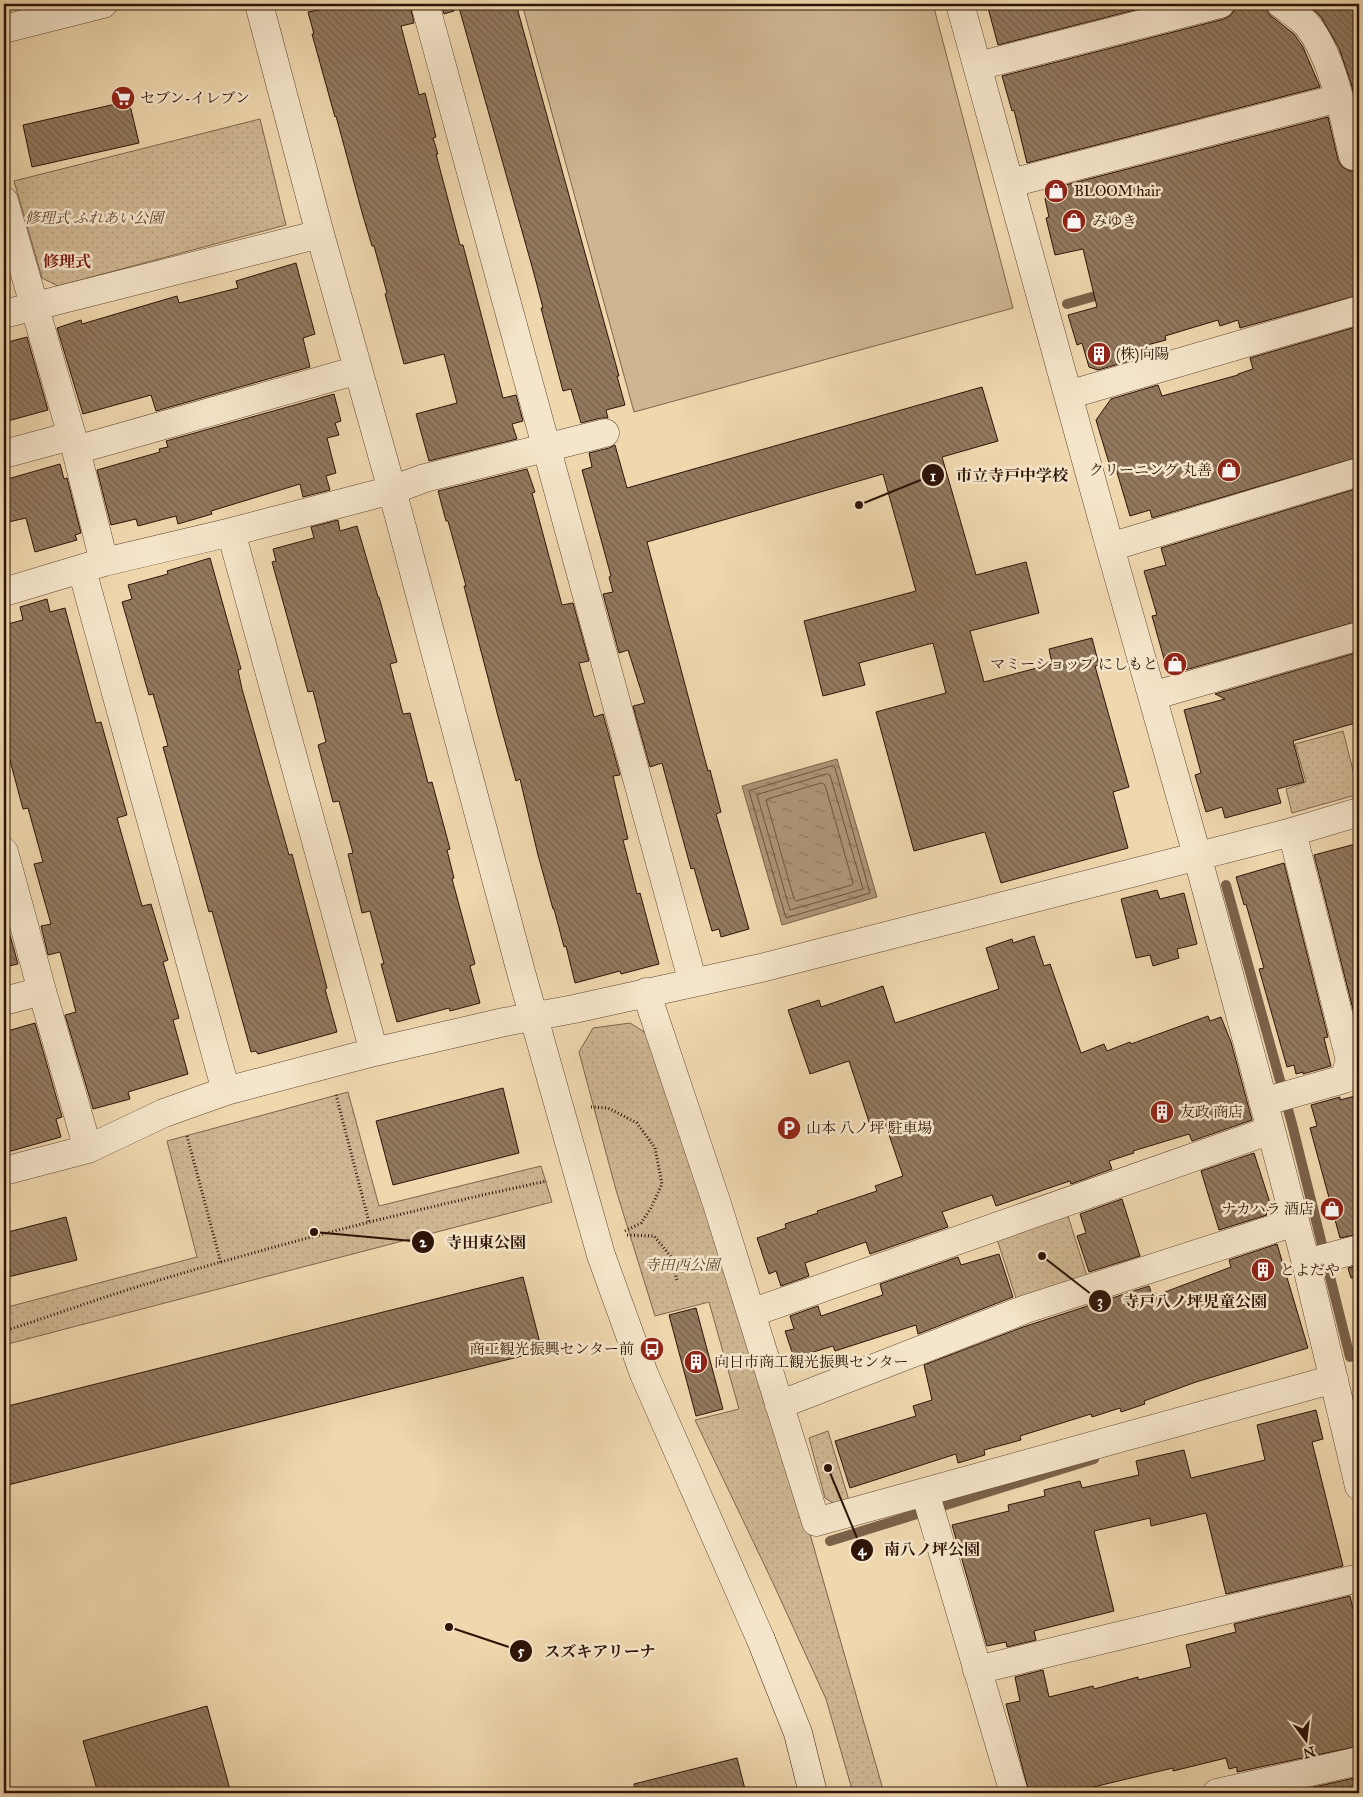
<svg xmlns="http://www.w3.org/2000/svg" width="1363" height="1797" font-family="'IM FELL Great Primer','Noto Serif JP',serif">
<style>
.green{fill:url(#green-dots);stroke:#7e654c}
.pitch{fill:#ceb692;stroke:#7e654c}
.water{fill:url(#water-ripples);stroke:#7a6149}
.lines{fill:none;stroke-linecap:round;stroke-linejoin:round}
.shore{stroke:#6d543e;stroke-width:1}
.stream{stroke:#7a6149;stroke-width:10}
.building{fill:url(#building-back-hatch);stroke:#2d1407}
.street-casing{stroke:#5e4531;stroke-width:29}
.secondary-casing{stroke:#2d1407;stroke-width:29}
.path{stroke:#2d1407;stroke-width:3;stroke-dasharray:1 2.5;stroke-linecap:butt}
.street{stroke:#f5e5ca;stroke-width:28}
.secondary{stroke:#f5e5ca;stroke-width:28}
.labels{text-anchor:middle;stroke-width:5;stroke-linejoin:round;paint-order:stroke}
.poi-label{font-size:15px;fill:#2d1407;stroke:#f5e5ca;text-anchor:start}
.park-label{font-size:15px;font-style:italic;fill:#5d4531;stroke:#f5e5ca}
.neighbourhood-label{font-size:16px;font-weight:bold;fill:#7a1f14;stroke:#f5e5ca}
.leader{fill:none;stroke:#2d1407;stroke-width:2}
.callout-dot{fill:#2d1407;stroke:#f5e5ca;stroke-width:2}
.mark-label{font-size:15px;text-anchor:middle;font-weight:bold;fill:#fff}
.callout-label{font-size:16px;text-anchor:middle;font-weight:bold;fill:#2d1407;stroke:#f5e5ca;stroke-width:5;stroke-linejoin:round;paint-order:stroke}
</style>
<defs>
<pattern id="green-dots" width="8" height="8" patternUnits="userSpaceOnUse" patternTransform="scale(1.25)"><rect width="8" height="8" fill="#ceb692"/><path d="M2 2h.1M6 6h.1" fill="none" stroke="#b19c7c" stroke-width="1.8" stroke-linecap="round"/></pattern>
<pattern id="water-ripples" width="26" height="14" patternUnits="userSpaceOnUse" patternTransform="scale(1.25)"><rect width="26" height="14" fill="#ad9575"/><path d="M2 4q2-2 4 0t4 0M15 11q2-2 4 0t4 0" fill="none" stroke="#8d785e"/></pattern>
<pattern id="building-back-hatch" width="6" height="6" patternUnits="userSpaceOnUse" patternTransform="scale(1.25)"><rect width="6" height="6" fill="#92795e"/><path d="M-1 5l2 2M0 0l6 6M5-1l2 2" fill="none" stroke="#78624c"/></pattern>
</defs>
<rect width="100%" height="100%" fill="#efd7ae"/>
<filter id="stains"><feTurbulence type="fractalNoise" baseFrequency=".004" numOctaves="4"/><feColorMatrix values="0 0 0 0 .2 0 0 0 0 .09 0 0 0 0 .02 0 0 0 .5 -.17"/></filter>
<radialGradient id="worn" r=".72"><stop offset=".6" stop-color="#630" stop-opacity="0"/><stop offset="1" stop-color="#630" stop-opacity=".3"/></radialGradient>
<!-- green -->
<path class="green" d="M260,119L286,225L58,286L42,278L14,181Z
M1343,731L1359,794L1292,813L1286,789L1306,782L1295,744Z
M630,1023L646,1033L734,1295L806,1520L884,1793H853L826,1699L773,1583L695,1420L739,1409L709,1302L655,1316L616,1190L579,1052L593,1028Z
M348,1092L379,1206L541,1166L552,1202L4,1345V1308L197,1257L167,1141Z
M1067,1213L1087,1276L1016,1298L996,1236Z
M828,1431L851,1507L842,1509L825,1498L809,1438Z"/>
<!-- pitch -->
<path class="pitch" d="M522,4H933L1013,308L634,412Z"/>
<!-- water -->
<path class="water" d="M837,759L877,897L782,925L742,786Z"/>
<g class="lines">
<!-- shore -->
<path class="shore" d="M832,766L835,768L870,893L786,918L749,791Z
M827,774L830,775L863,889L790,910L757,795Z
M822,783L825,785L853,883L852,885L796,901L794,899L766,800L768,799Z"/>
<!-- stream -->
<path class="stream" d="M1067,304L1106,293
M1226,885L1292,1124L1350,1357
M830,1541L1094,1459"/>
</g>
<!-- building -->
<path class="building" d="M317,4H410L414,23L401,26L419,95L425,93L436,137L433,138L438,154H436L460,245H463L503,398L516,395L523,421L512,424L517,439L429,461L416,414L457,403L444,354L404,364L385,294L387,293L374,246H372L363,216L336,116L335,117L312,34H314L308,12L319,10Z
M441,4H452L454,11L444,14Z
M458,4H516L619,376H617L625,405L606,410L608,418H601L581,423L571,389L563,391L541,308H543L533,270Z
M987,4H1158L998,45Z
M1235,4H1266L1267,11L1271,16L1294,34L1303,47L1320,87L1027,163L1014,110L1012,111L1002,76L1224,19L1231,15L1235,9Z
M1307,4H1359V114L1351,83L1339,48L1321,17Z
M129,101L139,143L32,167L23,125Z
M1328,117L1338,160L1342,167L1350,171L1359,170V295L1240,328L1238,320L1220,326L1218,320L1165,336L1166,340L1147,345L1150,355L1098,370L1089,367L1082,343L1077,345L1068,315L1097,307L1083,249L1055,255L1046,218L1049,217L1045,199L1050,189Z
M296,263L315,334L303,338L310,367L156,411L151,395L83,414L57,328L81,320L82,324L177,296L179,303L238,288L236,281Z
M1359,326V457L1152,518L1150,510L1130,516L1114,462L1109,463L1096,420L1111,399L1158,385L1162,396L1238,375V374L1253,369L1250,358Z
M27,337L48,410L4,422V343Z
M982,387L998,441L942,457L976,575L1026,562L1039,613L970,631L984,682L1052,664L1049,649L1092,638L1099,665L1095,666L1129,787L1113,792L1128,848L1001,883L985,832L914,851L876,712L946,693L933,643L859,663L865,685L823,696L804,621L916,591L883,474L647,542L708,771L710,770L721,812L716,814L749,929L721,937L719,929L712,931L694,868L691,869L662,763L650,767L633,706L645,703L628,650L619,653L603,594L613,592L609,577L611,576L582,470L592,467L589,453L609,448L615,445L627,488Z
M334,394L341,421L335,423L339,435L327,438L336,473L326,476L330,490L303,497L300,484L211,511L212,514L178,524L176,516L138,526L136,519L111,525L97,470L160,452L159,449L168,447L166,441Z
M60,464L64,479L67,478L81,533L75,535L77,540L35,552L26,518L4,523V480Z
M527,469L535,492L532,493L562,605L573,603L589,661L579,663L594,717L603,714L620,775L613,776L628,839L623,840L637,894L640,893L659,964L621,974L620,971L575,983L566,946L564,947L554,909H553L538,855L520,779L516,781L499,720L464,586H466L448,521H446L438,491Z
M1359,488V621L1178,672L1166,666L1152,616L1157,615L1144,571L1166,565L1161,548Z
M338,520L340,531L357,526L378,597H379L397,662L390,664L403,714L410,713L428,783L432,782L450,849L447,850L454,878L452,879L475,964L470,966L480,1003L450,1011L449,1008L397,1022L381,964H384L370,911L362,913L348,854L353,853L339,801L333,802L318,745L326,742L313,691L308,692L272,562L276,561L273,549L314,538L311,527Z
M210,558L241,669L238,670L242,689L289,855L292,854L327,988L325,989L337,1032L258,1054L256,1051L251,1052L212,911L209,912L163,747L168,746L153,694L149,695L122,602L132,599L128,585L168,574L167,571Z
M47,599L50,612L65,608L96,723L101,722L127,815L117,818L142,906L151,904L168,960L163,962L179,1018L173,1020L188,1074L128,1092L130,1099L93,1109L65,1015L76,1012L60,952L48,955L41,926L51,924L34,864L43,862L28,808L23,809L4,738V625L23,620L20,607Z
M1359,652V722L1293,741L1304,782L1277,789L1281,803L1225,818L1222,807L1206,812L1195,775L1201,773L1184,710L1225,699L1215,694Z
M1359,843V1025H1357L1314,855Z
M1284,863L1328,1037L1324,1038L1331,1066L1303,1074V1072L1296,1074L1294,1065L1287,1067L1259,969L1264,968L1246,904L1244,905L1236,877Z
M1157,890L1160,899L1184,893L1197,944L1177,949L1179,958L1153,966L1150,955L1136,958L1121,899Z
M10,935L18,964L4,967V936Z
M1034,936L1044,966L1050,964L1081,1053L1104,1044L1107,1051L1130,1042L1131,1044L1208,1016L1210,1021L1221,1017L1231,1042L1252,1120L1192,1141L1189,1134L1133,1151L1134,1153L1109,1161L1112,1169L1071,1184L1070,1181L996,1206L992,1195L942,1212L948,1227L870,1254L866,1242L834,1253L805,1263L809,1276L781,1286L776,1271L769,1274L757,1238L786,1228L785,1224L818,1213L817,1211L877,1191L875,1186L903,1176L884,1120L870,1125L849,1061L810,1074L788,1010L819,1000L821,1007L883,986L895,1023L999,989L986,948L1012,939L1013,943Z
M35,1023L62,1117L56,1119L61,1137L4,1153V1032Z
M503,1088L519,1153L393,1185L376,1121Z
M1359,1095V1234L1340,1238L1310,1128L1317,1126L1311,1105L1340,1097V1100Z
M1254,1153L1272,1209L1266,1211L1267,1215L1219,1230L1201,1171Z
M1122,1199L1140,1256L1089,1272L1077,1236L1086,1233L1080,1214Z
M66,1217L77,1260L4,1278V1233Z
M1277,1244L1308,1348L1196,1382L1144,1401L1145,1404L1121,1412L1120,1408L1092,1417L1091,1414L1020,1436L1021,1440L984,1450L985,1455L958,1463L956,1454L850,1488L835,1441L916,1416L913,1406L932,1400L924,1365L1023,1327L1149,1286L1152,1294L1156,1293L1157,1295L1231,1267L1229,1260Z
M999,1254L1013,1297L918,1334L916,1325L835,1351L833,1346L794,1358L785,1331L794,1329L790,1316L818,1306L821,1316L883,1295L880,1284L958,1257L961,1265Z
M1359,1265V1277L1351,1278L1348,1268Z
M523,1277L542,1351L4,1486V1407Z
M696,1308L723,1409L696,1416L669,1315Z
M1316,1410L1323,1439L1312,1442L1343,1566L1226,1594L1206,1513L1151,1526L1150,1518L1094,1531L1114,1611L1034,1631L1036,1640L1007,1647L1006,1642L987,1646L952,1525L1009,1511L1008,1505L1045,1496L1044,1490L1080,1481L1082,1488L1139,1475L1136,1461L1184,1450L1191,1478L1265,1460L1257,1425Z
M1350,1596L1353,1609L1359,1608V1746L1237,1772V1767L1229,1769L1226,1758L1173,1771V1768L1068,1793H1029L1006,1704L1020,1701L1015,1677L1043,1670L1049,1697L1093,1686L1094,1689L1138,1677V1680L1191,1667L1186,1645L1236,1632L1234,1624Z
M207,1706L231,1793H98L83,1741Z
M737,1758L746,1793H635L634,1784Z
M1359,1777V1793H1287Z"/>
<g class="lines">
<!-- street casing -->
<g class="street-casing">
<path id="street" d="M259,4L320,234L392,490L521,972L601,1255L644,1374L761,1640
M425,4L693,983
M960,4L1110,547L1197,855L1271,1130L1306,1263L1359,1486
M1281,4C1290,11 1301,17 1308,26C1334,59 1343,115 1353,156L1359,154
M4,29L103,4
M978,66L1220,4
M1011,183L1339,98
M4,201L76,450L104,562
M4,314L320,234
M1068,395L1359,310
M76,450L358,370
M4,454L71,436
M231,532L374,1052
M1110,547L1359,472
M82,570L226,1091
M4,592L104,562L231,532L392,490L425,478L605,433
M1152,696L1359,636
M4,852L42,991L88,1149
M646,992L717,1204L816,1522L1334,1379
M4,1001L42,991
M1263,1102L1344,1079L1350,1060L1292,832
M4,1171L88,1149L164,1113L226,1091L374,1052L504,1022L574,1009L761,968L1292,832L1359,812
M1306,1263L1359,1249
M751,1313L1271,1130
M779,1405L1026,1309L1295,1222
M925,1492L1014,1793
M977,1670L1359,1578
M1217,1793L1359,1761"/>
</g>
<!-- secondary casing -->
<g class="secondary-casing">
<path id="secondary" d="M761,1640L798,1733L813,1793"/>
</g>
<!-- path -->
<path class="path" d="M336,1095L369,1222
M591,1107L608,1108L637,1123L655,1148L662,1184L651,1208L641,1223L625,1231
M187,1136L221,1263
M627,1235L654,1236L672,1258L677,1281
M4,1331C49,1317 94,1300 140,1286C274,1245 410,1210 547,1181"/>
<!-- street -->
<use href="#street" class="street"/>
<!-- secondary -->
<use href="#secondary" class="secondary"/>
</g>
<!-- icons -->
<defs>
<g id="supermarket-disc" transform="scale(1.25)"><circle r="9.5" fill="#8f2418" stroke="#f5e5ca"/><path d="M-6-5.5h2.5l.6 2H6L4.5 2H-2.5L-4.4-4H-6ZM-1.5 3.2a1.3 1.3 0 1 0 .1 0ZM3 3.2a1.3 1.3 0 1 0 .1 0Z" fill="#fff"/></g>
<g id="shop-disc" transform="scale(1.25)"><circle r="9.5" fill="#8f2418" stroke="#f5e5ca"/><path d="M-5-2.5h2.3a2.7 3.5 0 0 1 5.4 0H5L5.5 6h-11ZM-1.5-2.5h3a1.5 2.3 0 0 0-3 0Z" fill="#fff"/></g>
<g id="building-disc" transform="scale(1.25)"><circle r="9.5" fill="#8f2418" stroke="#f5e5ca"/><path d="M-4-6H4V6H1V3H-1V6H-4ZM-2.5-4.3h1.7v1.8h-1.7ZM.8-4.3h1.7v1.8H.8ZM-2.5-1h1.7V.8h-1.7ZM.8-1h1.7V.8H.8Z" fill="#fff"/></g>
<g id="parking-disc" transform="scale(1.25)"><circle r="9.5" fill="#8f2418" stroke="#f5e5ca"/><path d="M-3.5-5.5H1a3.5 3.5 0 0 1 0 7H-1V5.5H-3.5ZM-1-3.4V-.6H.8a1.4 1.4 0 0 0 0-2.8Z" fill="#fff"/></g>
<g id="bus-disc" transform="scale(1.25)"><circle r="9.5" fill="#8f2418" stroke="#f5e5ca"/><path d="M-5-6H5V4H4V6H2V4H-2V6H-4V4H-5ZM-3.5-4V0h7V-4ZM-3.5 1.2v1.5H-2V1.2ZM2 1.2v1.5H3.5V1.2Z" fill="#fff"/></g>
</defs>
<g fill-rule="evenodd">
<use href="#supermarket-disc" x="123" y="98"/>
<use href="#shop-disc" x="1056" y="191"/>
<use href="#shop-disc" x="1074" y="221"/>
<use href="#building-disc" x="1099" y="354"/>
<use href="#shop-disc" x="1229" y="470"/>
<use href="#shop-disc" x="1175" y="664"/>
<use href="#building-disc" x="1162" y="1112"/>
<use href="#parking-disc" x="789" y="1128"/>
<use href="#shop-disc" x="1332" y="1209"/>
<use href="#building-disc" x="1263" y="1270"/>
<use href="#bus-disc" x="652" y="1349"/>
<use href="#building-disc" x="696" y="1362"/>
</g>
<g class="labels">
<!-- poi labels -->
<g class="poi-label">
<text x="140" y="103">セブン-イレブン</text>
<text x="1074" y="196">BLOOM hair</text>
<text x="1092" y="226">みゆき</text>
<text x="1116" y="359">(株)向陽</text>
<text x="1212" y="475" text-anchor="end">クリーニング 丸善</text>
<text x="1158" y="669" text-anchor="end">マミーショップ にしもと</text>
<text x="1180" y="1117">友政 商店</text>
<text x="806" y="1133">山本 八ノ坪 駐車場</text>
<text x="1314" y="1214" text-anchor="end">ナカハラ 酒店</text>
<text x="1280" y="1275">とよだや</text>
<text x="634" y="1354" text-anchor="end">商工観光振興センター前</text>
<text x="714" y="1367">向日市商工観光振興センター</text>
</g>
<!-- park labels -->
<g class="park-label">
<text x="94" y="223">修理式 ふれあい公園</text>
<text x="682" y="1270">寺田西公園</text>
</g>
<!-- neighbourhood labels -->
<g class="neighbourhood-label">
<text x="67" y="267">修理式</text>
</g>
</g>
<!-- callouts -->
<path class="leader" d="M859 505L933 475M314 1232L423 1242M1042 1256L1100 1301M828 1468L862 1550M449 1627L521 1651"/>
<g class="callout-dot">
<circle cx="859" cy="505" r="5"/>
<circle cx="314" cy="1232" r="5"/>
<circle cx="1042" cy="1256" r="5"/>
<circle cx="828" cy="1468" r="5"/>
<circle cx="449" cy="1627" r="5"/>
<circle cx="933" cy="475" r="12"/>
<circle cx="423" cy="1242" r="12"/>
<circle cx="1100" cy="1301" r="12"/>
<circle cx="862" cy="1550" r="12"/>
<circle cx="521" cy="1651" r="12"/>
</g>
<g class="mark-label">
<text x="933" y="481">1</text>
<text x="423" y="1247">2</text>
<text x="1100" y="1306">3</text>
<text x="862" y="1555">4</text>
<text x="521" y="1656">5</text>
</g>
<g class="callout-label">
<text x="1012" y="481">市立寺戸中学校</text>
<text x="486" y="1248">寺田東公園</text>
<text x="1195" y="1307">寺戸八ノ坪児童公園</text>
<text x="932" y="1555">南八ノ坪公園</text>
<text x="600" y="1657">スズキアリーナ</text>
</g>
<!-- margin -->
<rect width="1363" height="1797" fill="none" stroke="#efd7ae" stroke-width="20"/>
<rect x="5" y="5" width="1353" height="1787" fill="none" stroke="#2d1407" stroke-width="2.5"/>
<rect x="10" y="10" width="1343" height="1777" fill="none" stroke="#2d1407"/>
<!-- north arrow -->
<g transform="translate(1306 1740) rotate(165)" stroke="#f5e5ca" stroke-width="4" paint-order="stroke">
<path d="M0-4L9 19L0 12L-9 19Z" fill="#2d1407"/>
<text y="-8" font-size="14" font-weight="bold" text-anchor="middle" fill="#2d1407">N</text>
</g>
<rect width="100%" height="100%" filter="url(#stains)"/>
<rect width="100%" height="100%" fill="url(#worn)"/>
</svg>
